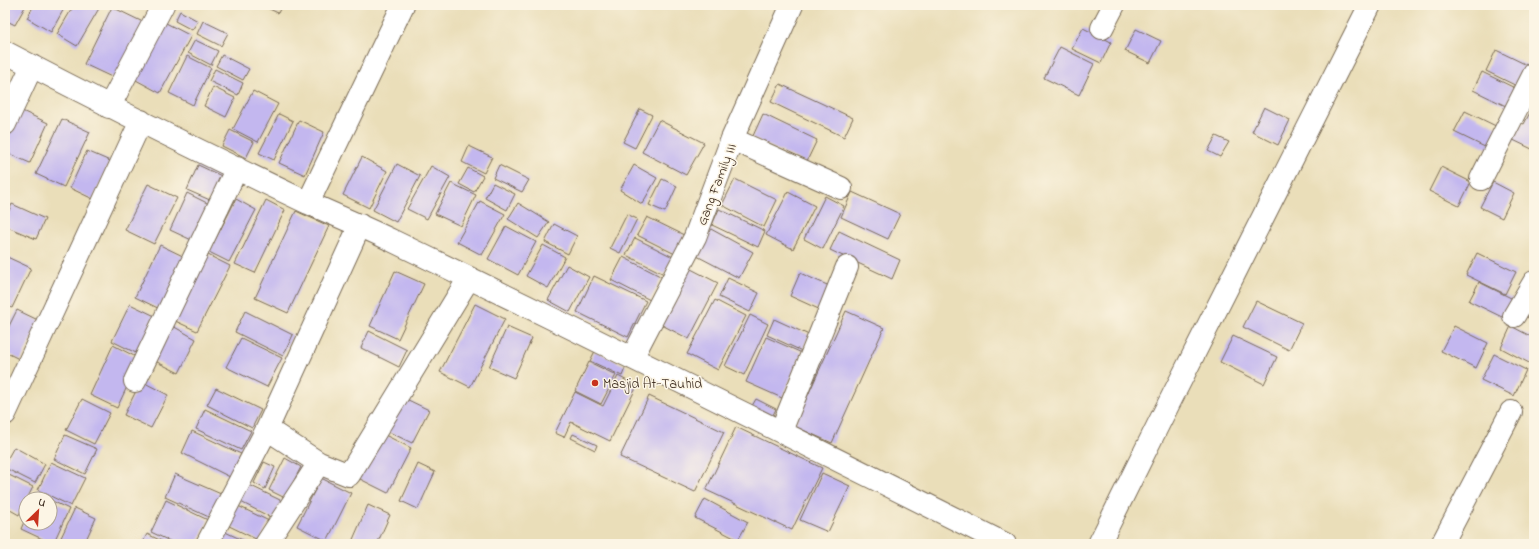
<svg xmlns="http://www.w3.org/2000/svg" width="1539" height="549" font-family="'Indie Flower',sans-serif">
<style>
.building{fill:#c3b7ef}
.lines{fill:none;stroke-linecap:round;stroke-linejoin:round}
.street-casing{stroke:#786954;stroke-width:24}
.street{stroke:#fff;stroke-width:22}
.poi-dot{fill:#c8321e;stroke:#fcf5e5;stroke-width:1.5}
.labels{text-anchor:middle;stroke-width:3;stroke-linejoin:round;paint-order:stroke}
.street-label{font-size:14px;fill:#3b2a1e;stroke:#fcf5e5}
.poi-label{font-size:14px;fill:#3b2a1e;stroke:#fcf5e5;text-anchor:start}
</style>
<rect width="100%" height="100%" fill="#fcf5e5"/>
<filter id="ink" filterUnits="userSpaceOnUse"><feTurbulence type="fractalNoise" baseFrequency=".025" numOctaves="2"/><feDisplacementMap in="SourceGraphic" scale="8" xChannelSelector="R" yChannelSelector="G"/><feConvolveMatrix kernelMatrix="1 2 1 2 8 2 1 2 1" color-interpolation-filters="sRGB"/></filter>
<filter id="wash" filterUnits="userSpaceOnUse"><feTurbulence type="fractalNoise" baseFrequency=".012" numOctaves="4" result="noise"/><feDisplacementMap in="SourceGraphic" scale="16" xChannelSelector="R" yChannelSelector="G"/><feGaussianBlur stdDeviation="0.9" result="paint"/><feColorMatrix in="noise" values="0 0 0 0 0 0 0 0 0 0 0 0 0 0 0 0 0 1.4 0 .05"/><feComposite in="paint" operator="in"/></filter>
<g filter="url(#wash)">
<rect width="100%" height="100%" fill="#eadeb9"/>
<g id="blocks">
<!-- building -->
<path class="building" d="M5,5H26L15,25L5,20Z
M34,5H66L51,32L27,18Z
M74,5H101L77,46L57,34Z
M261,5H282L278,13Z
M112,7L145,23L118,80L84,64Z
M180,11L198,21L192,30L175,21Z
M203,21L228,33L221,46L197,34Z
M164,22L191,36L160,93L134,79Z
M1083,28L1111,42L1101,63L1072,49Z
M1136,29L1161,41L1150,63L1125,51Z
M195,40L218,51L211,65L188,53Z
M1060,47L1094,64L1079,95L1044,78Z
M1496,50L1533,68L1523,89L1486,71Z
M222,55L249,69L243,80L216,66Z
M187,56L211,68L193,105L169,93Z
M215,69L243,83L238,95L209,81Z
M1482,72L1519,90L1510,108L1473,90Z
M780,84L853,118L844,137L771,102Z
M213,87L235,98L226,117L204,106Z
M253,91L278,104L258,142L233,129Z
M1534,105V150L1509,138L1517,121L1524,124Z
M1264,107L1290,120L1278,145L1252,132Z
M640,109L652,115L635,148L623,142Z
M20,110L48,123L30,163L5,152V143Z
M1465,111L1502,129L1491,150L1454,132Z
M279,114L293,121L274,160L259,153Z
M763,114L817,140L806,163L752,138Z
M62,119L90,132L64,187L36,174Z
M299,120L324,132L305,175L279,163Z
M659,120L704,143L686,175L642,152Z
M230,130L254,142L246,158L222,146Z
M1216,136L1229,142L1220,157L1208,151Z
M469,146L492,157L484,173L462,162Z
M87,151L110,161L93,199L70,188Z
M362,157L387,171L369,208L343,195Z
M397,164L420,176L396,222L373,210Z
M198,165L230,180L219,204L187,190Z
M499,165L529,180L522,192L493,178Z
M634,165L657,178L642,204L620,190Z
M431,166L450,177L427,219L407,209Z
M1441,167L1471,182L1459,206L1429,191Z
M468,168L483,176L474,192L459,184Z
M662,179L677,186L665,212L649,205Z
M735,179L777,200L764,227L722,205Z
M1493,182L1514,193L1502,218L1480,207Z
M451,183L476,195L461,226L435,214Z
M493,183L515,194L507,210L485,198Z
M148,184L177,198L154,244L125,230Z
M788,192L815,206L793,249L766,235Z
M852,192L900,214L888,239L841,217Z
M187,193L215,207L198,243L170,230Z
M825,196L844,206L823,249L804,239Z
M236,199L256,210L229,262L209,252Z
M266,200L285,210L255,273L235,264Z
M480,201L505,214L482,255L457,242Z
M518,203L549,222L538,238L508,219Z
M12,204L45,219L36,239L5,226V219Z
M719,209L765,231L758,247L712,225Z
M296,211L329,226L288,313L255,298Z
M627,214L637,219L620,253L610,248Z
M647,217L684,235L675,254L637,235Z
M554,224L577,236L568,254L545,242Z
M506,226L536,242L518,275L488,259Z
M709,228L753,252L739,278L695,255Z
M839,231L900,260L892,279L830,250Z
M635,238L673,257L664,274L626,255Z
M160,245L189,259L164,311L135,297Z
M543,245L565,257L548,288L526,276Z
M204,253L230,266L197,331L171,319Z
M1477,253L1516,272L1505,294L1466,275Z
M5,256L31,268L12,308L5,305Z
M623,257L662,277L650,300L611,280Z
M567,265L589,277L570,312L548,300Z
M689,268L718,283L689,339L660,324Z
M395,271L424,284L398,339L370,326Z
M800,273L834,288L823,311L790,296Z
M594,276L646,301L628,337L577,312Z
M728,278L759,293L750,312L719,297Z
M1479,282L1513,299L1504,318L1469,301Z
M715,300L746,316L718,370L687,354Z
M1256,301L1302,323L1289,350L1243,327Z
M1534,303V321L1527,317Z
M130,304L159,318L140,355L112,341Z
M475,304L505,319L470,387L440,372Z
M17,310L40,321L21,360L5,352V334Z
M245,311L293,335L283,356L235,332Z
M846,311L884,328L832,443L794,426Z
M750,315L768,324L744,375L725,366Z
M774,319L809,335L802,351L767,335Z
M169,324L196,339L179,373L151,359Z
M1454,326L1488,343L1476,368L1441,351Z
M1511,326L1534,338V358L1531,364L1501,348Z
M507,327L532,338L514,378L489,367Z
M369,331L407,350L399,367L361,348Z
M1233,336L1277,357L1264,384L1220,362Z
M766,337L802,353L782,398L746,382Z
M241,338L282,358L267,387L226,367Z
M113,345L140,359L117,408L90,395Z
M595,351L626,366L622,376L590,361Z
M1494,354L1526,370L1514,396L1481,380Z
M589,362L616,375L601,404L575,391Z
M618,376L637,386L610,441L571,422L564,437L555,433L575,392L603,406Z
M141,381L168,395L151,428L124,415Z
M216,388L261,410L252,428L207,405Z
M649,396L724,432L695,492L620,457Z
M404,398L429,410L412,443L387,431Z
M82,399L110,413L94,444L66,430Z
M756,399L776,409L770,421L749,411Z
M205,409L251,431L241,450L196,429Z
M736,427L822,468L792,530L706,490Z
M192,431L241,454L230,477L182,453Z
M379,432L411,448L388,493L356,477Z
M573,434L597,445L595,450L571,438Z
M65,435L97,449L85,474L54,459Z
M14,447L45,464L35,483L5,468V463Z
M285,458L301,467L285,498L269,490Z
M51,462L85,478L71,506L38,490Z
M264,462L275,467L265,489L254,483Z
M418,464L435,472L418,509L401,501Z
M5,473L33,487L27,499H26L19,515L5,507Z
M822,473L850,486L828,532L800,520Z
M175,474L221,494L211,518L165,497Z
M321,478L351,493L327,541L297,526Z
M239,480L282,501L274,519L231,497Z
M705,499L748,522L738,540L695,518Z
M50,500L69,509L53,544L21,529L26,517V523H50Z
M166,500L208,520L197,544H176L151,532Z
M234,504L269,521L260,541L225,524Z
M368,505L390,515L377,544H351Z
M75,508L96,518L84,544H58Z
M223,531L251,544H217Z
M147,534L168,544H142Z"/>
</g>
</g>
<g filter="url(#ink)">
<use href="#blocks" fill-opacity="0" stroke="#786954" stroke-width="1"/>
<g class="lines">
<!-- street casing -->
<g class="street-casing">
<path id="street" d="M1102,28L1114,5
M5,52C104,104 205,154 306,202C335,215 364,227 393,241C598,340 802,442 1005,544
M109,107L163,5
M5,124L32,66
M732,139L841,188
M1481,179L1534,74
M308,203L403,5
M1514,316L1534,282
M632,358L695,237L732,139L792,5
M135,381L237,168
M5,414L141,121
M267,429L319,463L349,475L469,278
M781,431L847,267
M207,544L267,429L360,225
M266,544L319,463
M1099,544L1159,423L1370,5
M1442,544L1511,412"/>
</g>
<!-- street -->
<use href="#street" class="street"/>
</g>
</g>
<!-- markers -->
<circle class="poi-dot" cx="595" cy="383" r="4"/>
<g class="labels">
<!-- street labels -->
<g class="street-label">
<text transform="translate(716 184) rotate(-69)" y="5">Gang Family III</text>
</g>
<!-- poi labels -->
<g class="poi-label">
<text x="603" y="388">Masjid At-Tauhid</text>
</g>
</g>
<!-- margin -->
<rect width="1539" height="549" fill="none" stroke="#fcf5e5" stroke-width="20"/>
<!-- north arrow -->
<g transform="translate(38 511) rotate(25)"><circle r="19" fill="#fcf5e5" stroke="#afa495"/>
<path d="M0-3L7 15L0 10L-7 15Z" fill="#c8321e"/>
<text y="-6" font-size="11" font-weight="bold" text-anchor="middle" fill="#3b2a1e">U</text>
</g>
</svg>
